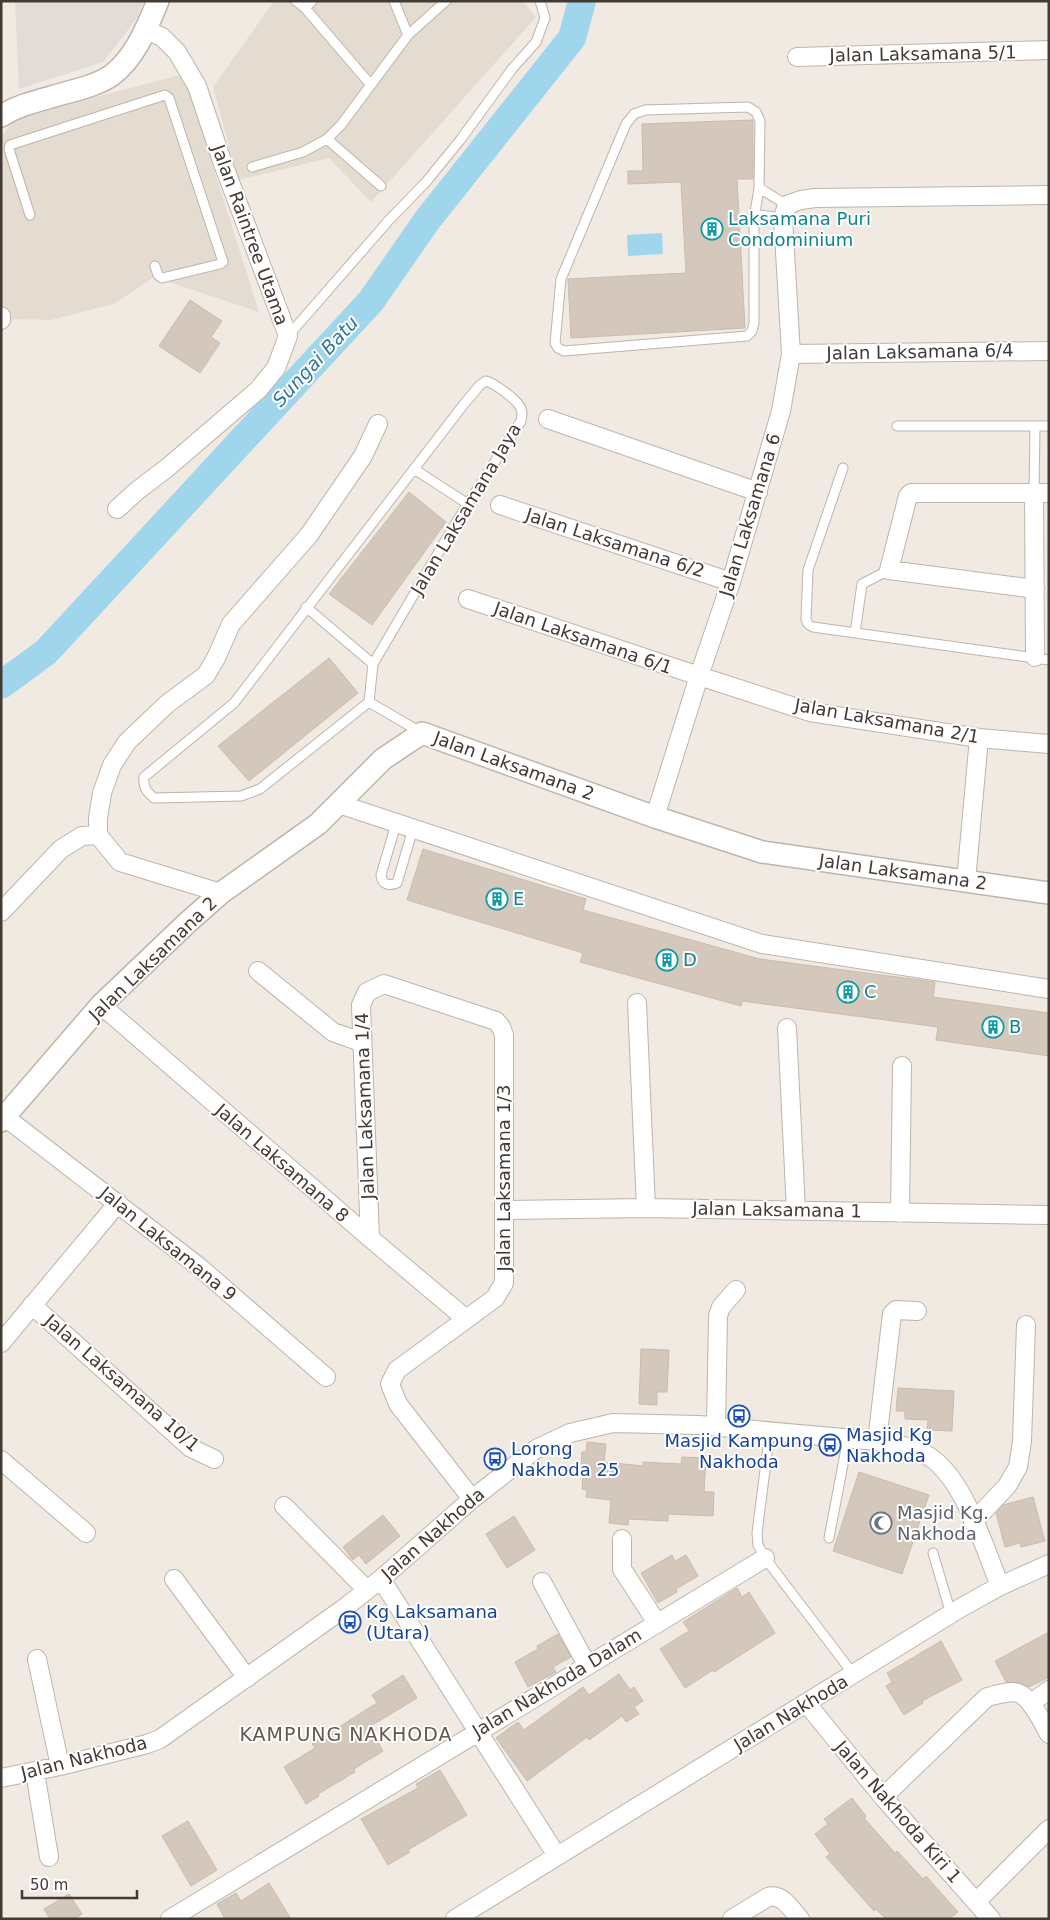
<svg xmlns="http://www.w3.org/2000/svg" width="1050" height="1920" font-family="'DejaVu Sans',sans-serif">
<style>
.residential{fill:#e4dcd1}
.industrial{fill:#e2dcd8}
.water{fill:#a0d6ec}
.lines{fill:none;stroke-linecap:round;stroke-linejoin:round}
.river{stroke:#a0d6ec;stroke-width:28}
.building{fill:#d4c7bc;stroke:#ccbbac}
.service-casing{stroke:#beb4a9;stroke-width:11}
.minor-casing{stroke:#beb4a9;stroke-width:20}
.tertiary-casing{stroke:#beb4a9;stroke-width:24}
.service{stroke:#fff;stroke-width:9}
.minor{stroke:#fff;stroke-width:18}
.tertiary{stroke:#fff;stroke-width:21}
.labels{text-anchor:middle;stroke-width:4;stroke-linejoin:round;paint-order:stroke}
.street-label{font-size:18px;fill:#423a33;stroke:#fff}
.culture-label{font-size:18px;fill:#0d838f;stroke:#fff;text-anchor:start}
.transit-label{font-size:18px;fill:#164399;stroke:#fff;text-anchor:start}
.worship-label{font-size:18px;fill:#5b616d;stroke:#fff;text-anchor:start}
.water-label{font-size:19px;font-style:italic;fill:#307998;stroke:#fff}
.neighbourhood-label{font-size:19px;letter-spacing:1px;fill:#64574b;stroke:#fff}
</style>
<rect width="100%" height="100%" fill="#f0eae3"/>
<!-- residential -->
<path class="residential" d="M274,1H522L536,17L371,202L329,158L238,180L213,87Z
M184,74L259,312L154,277L114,304L51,320L14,319L1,333V137L16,118Z"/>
<!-- industrial -->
<path class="industrial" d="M15,1H143L137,18L103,62L19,89Z"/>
<!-- water -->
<path class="water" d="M662,233L663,254L628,256L627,235Z"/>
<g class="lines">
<!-- river -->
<path class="river" d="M1,685L46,652L371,301L428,219L572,38L582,1"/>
</g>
<!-- building -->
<path class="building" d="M753,120V179H737L745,328L571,338L568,279L686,273L681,182L628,184V171H643L642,124Z
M190,300L222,321L211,337L220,343L200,373L159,346Z
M409,492L446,522L372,625L329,594Z
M329,658L358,693L249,781L218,746Z
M423,849L586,899L583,910L760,959L935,982L933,997L1049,1013V1056L936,1040L938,1027L742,1001L741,1006L580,962L583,953L407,900Z
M641,1349L669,1350L667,1392H657V1405L639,1404Z
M898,1388L954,1391L952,1431L927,1430L928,1420L905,1419V1411H896Z
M587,1442L606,1444L604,1462L643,1466V1462L681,1464L682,1457L706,1458L704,1492H714L713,1516L668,1514V1521L629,1519L628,1525L609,1523L611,1500L586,1497L587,1490L582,1489L583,1475H580L582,1452H586Z
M859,1472L929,1495L902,1574L833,1551Z
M1033,1497L1045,1541L1021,1547L1020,1543L1005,1547L996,1513L1003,1505Z
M383,1515L400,1536L366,1564L359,1555L353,1560L343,1547Z
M514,1516L535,1550L507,1568L486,1534Z
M672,1555L675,1561L686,1555L698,1576L676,1589L677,1592L658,1603L641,1573Z
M737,1588L742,1597L749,1592L775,1633L714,1672L713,1670L685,1688L660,1649L689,1631L683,1622Z
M1049,1632V1677L1029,1687L1020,1683L1006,1682L995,1661Z
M558,1634L571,1657L553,1667L556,1672L528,1687L515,1662L538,1649L537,1646Z
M941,1641L962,1680L922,1701L923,1703L904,1715L886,1686L892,1682L887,1673Z
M619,1674L630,1690L634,1687L643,1701L634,1707L639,1714L626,1722L622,1716L589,1740L587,1737L527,1781L496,1738L518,1722L524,1730L583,1687L589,1695Z
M403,1675L417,1698L369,1727L383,1751L354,1769L355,1772L318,1794L319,1796L306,1804L284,1767L315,1748L312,1744L377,1703L372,1695Z
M440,1770L467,1815L408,1850L410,1852L388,1865L361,1819L418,1788L416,1784Z
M852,1798L866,1816L864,1818L895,1853L897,1851L923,1879L926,1876L958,1912L949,1919H886L876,1909L874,1911L826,1857L830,1854L815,1834L828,1824L824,1819Z
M188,1821L217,1870L191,1886L162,1836Z
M269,1883L291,1919H225L217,1904L236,1893L241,1901Z
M69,1894L82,1914L74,1919H50L44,1909Z"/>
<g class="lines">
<!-- service casing -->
<g class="service-casing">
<path id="service" d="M296,1L305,8L312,1
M305,8L371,85
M408,35L446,1
M252,167L303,152L327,139
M381,186L327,139L341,125L408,35L394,1
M759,188L754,219V323L752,331L747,336L564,351L558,348L555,343L561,279L626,124L634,114L645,110L748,107L756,112L760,121L759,188L787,205
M755,212L759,215L783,218
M30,215L9,149L10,145L165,95L169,98L223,262L220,264L162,278L158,275L155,266
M288,336L390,219L426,182L461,139L512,69L536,42L545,18L540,1
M486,381C494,383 514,398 519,405C523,410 522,415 521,421L457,521L373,664L369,702L260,789L241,796L154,798C147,792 143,788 144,777L234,703L464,404L480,385Z
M897,426H1049
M843,468L808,570L806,619L808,624L813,627L1049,660
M414,469L468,504
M1034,493L1035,426
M306,607L373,664
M855,633L862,584L889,570
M369,702L422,733
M396,824L381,875C382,885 389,886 397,883L413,829
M770,1431L757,1533L758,1545L765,1558L854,1675
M829,1538L848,1438
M933,1553L951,1614"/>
</g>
<!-- minor casing -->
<g class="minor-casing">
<path id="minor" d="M797,57L1049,50
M1,316V320
M791,354L1049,351
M548,419L758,492
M1034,493L1035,657
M500,505L731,582
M117,509L138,490L167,468L258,390L276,368L288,336L222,161L197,86L177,52L162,37L146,30
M1035,589L889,570L908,496L911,493H1049
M468,599L699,676L810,712L979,738L1049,744
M339,804L762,944L1049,989
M655,817L699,676L731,582L781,411L791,354L783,218L787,205L801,200L815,198L1049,195
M98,835V818L102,793L112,765L127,742L167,704L206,675L216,658L231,624L309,535L363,456L378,424
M966,881L979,738
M1,912L61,849L82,836L98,835L120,862L221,893
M258,971L333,1032L361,1042
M637,1003L646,1208
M101,1005L370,1238L465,1318
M787,1028L796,1211
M5,1117L198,1266L326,1377
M505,1210L646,1208L1049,1215
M900,1213L902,1066
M370,1238L361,1005L367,992L384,984L496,1021L501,1027L504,1035V1283L495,1298L397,1370L390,1384L398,1404L472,1499
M32,1305L191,1448L214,1459
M1,1343L118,1203
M716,1426L718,1316L721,1307L736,1290
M877,1441L892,1314L896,1310L917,1311
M1,1460L86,1533
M284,1506L367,1590
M973,1522L1007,1486L1018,1467L1022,1441L1026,1325
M622,1539V1569L657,1623
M174,1579L247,1678
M381,1579L557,1856
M542,1582L587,1665
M37,1659L60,1766
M1031,1703L1049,1690
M807,1704L883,1797L991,1919
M35,1772L49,1857
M1,1778L60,1766L147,1744L160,1739L343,1609L381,1579L472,1499L536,1449L570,1433L613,1423L699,1425L877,1441C893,1444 911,1446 925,1454C963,1474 984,1547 1000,1586
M883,1797L987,1697C997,1695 1009,1690 1018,1693C1031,1697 1042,1722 1049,1734
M976,1902L1049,1829
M170,1919L765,1558
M455,1919L962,1607L1000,1586L1049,1564
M732,1919L768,1897C782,1893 791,1909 800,1919"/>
</g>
<!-- tertiary casing -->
<g class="tertiary-casing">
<path id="tertiary" d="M1,116C17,106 33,102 51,97C70,91 95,87 112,75C135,58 147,27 158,1
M1,1121L101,1005L187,923L221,893L318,824L383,759L422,733L655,817L762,852L1049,893"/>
</g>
<!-- service -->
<use href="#service" class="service"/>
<!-- minor -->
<use href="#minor" class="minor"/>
<!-- tertiary -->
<use href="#tertiary" class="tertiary"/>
</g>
<!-- icons -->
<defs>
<g id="building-ring" transform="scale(1.125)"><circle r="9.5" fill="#fff" stroke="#0f9aa8" stroke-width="1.5"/><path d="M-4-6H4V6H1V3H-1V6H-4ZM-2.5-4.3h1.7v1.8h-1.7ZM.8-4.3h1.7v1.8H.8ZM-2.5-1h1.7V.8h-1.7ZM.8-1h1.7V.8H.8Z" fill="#0f9aa8"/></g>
<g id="bus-ring" transform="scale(1.125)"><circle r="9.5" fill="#fff" stroke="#1a4fb4" stroke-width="1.5"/><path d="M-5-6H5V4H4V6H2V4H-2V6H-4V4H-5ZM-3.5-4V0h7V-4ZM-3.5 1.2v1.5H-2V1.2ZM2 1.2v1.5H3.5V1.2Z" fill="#1a4fb4"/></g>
<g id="mosque-ring" transform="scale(1.125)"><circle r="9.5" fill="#fff" stroke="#6b7280" stroke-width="1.5"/><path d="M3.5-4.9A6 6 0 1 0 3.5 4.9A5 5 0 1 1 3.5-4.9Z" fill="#6b7280"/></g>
</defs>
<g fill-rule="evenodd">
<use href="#building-ring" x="712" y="229"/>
<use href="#building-ring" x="497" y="899"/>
<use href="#building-ring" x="667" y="960"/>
<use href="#building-ring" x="848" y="992"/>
<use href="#building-ring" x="993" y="1027"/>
<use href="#bus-ring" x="739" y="1416"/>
<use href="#bus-ring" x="830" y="1445"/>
<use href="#bus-ring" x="495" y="1459"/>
<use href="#mosque-ring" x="881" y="1523"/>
<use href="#bus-ring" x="350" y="1622"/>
</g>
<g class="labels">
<!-- street labels -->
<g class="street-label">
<text transform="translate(923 54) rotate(-1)" y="6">Jalan Laksamana 5/1</text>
<text transform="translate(250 235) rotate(70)" y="6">Jalan Raintree Utama</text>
<text transform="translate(920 352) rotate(-1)" y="6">Jalan Laksamana 6/4</text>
<text transform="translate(466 509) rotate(-59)" y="6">Jalan Laksamana Jaya</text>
<text transform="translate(750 515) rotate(-73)" y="6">Jalan Laksamana 6</text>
<text transform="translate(615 543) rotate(18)" y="6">Jalan Laksamana 6/2</text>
<text transform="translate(583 638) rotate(19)" y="6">Jalan Laksamana 6/1</text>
<text transform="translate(887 721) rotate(10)" y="6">Jalan Laksamana 2/1</text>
<text transform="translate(514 766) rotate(20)" y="6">Jalan Laksamana 2</text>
<text transform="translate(903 872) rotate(8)" y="6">Jalan Laksamana 2</text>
<text transform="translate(153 959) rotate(-44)" y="6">Jalan Laksamana 2</text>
<text transform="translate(365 1106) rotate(-92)" y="6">Jalan Laksamana 1/4</text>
<text transform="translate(282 1163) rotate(41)" y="6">Jalan Laksamana 8</text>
<text transform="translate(504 1178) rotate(-90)" y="6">Jalan Laksamana 1/3</text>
<text transform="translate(777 1210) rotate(1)" y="6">Jalan Laksamana 1</text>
<text transform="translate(168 1244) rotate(39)" y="6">Jalan Laksamana 9</text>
<text transform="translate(122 1383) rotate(41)" y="6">Jalan Laksamana 10/1</text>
<text transform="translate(433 1534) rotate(-41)" y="6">Jalan Nakhoda</text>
<text transform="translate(557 1683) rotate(-31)" y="6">Jalan Nakhoda Dalam</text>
<text transform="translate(791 1713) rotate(-31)" y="6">Jalan Nakhoda</text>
<text transform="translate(84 1758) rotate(-14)" y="6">Jalan Nakhoda</text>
<text transform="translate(898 1812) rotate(49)" y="6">Jalan Nakhoda Kiri 1</text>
</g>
<!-- culture labels -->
<g class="culture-label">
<text x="728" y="225">Laksamana Puri<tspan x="728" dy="21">Condominium</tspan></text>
<text x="513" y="905">E</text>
<text x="683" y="966">D</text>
<text x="864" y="998">C</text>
<text x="1009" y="1033">B</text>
</g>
<!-- transit labels -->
<g class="transit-label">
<text x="846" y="1441">Masjid Kg<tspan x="846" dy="21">Nakhoda</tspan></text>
<text x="739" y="1447" text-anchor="middle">Masjid Kampung<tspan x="739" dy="21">Nakhoda</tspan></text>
<text x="511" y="1455">Lorong<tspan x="511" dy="21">Nakhoda 25</tspan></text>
<text x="366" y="1618">Kg Laksamana<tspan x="366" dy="21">(Utara)</tspan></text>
</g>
<!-- worship labels -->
<g class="worship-label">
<text x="897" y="1519">Masjid Kg.<tspan x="897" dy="21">Nakhoda</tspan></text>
</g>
<!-- water labels -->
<g class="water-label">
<text transform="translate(315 361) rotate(-47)" y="7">Sungai Batu</text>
</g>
<!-- neighbourhood labels -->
<g class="neighbourhood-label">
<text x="346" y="1741">KAMPUNG NAKHODA</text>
</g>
</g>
<!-- border -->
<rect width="1050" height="1920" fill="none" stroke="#423a33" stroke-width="5"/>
<!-- scale -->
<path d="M22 1890v8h115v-8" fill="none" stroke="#423a33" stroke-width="2.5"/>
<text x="30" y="1890" font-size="15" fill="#423a33" stroke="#ffffff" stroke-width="4" paint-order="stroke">50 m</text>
</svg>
